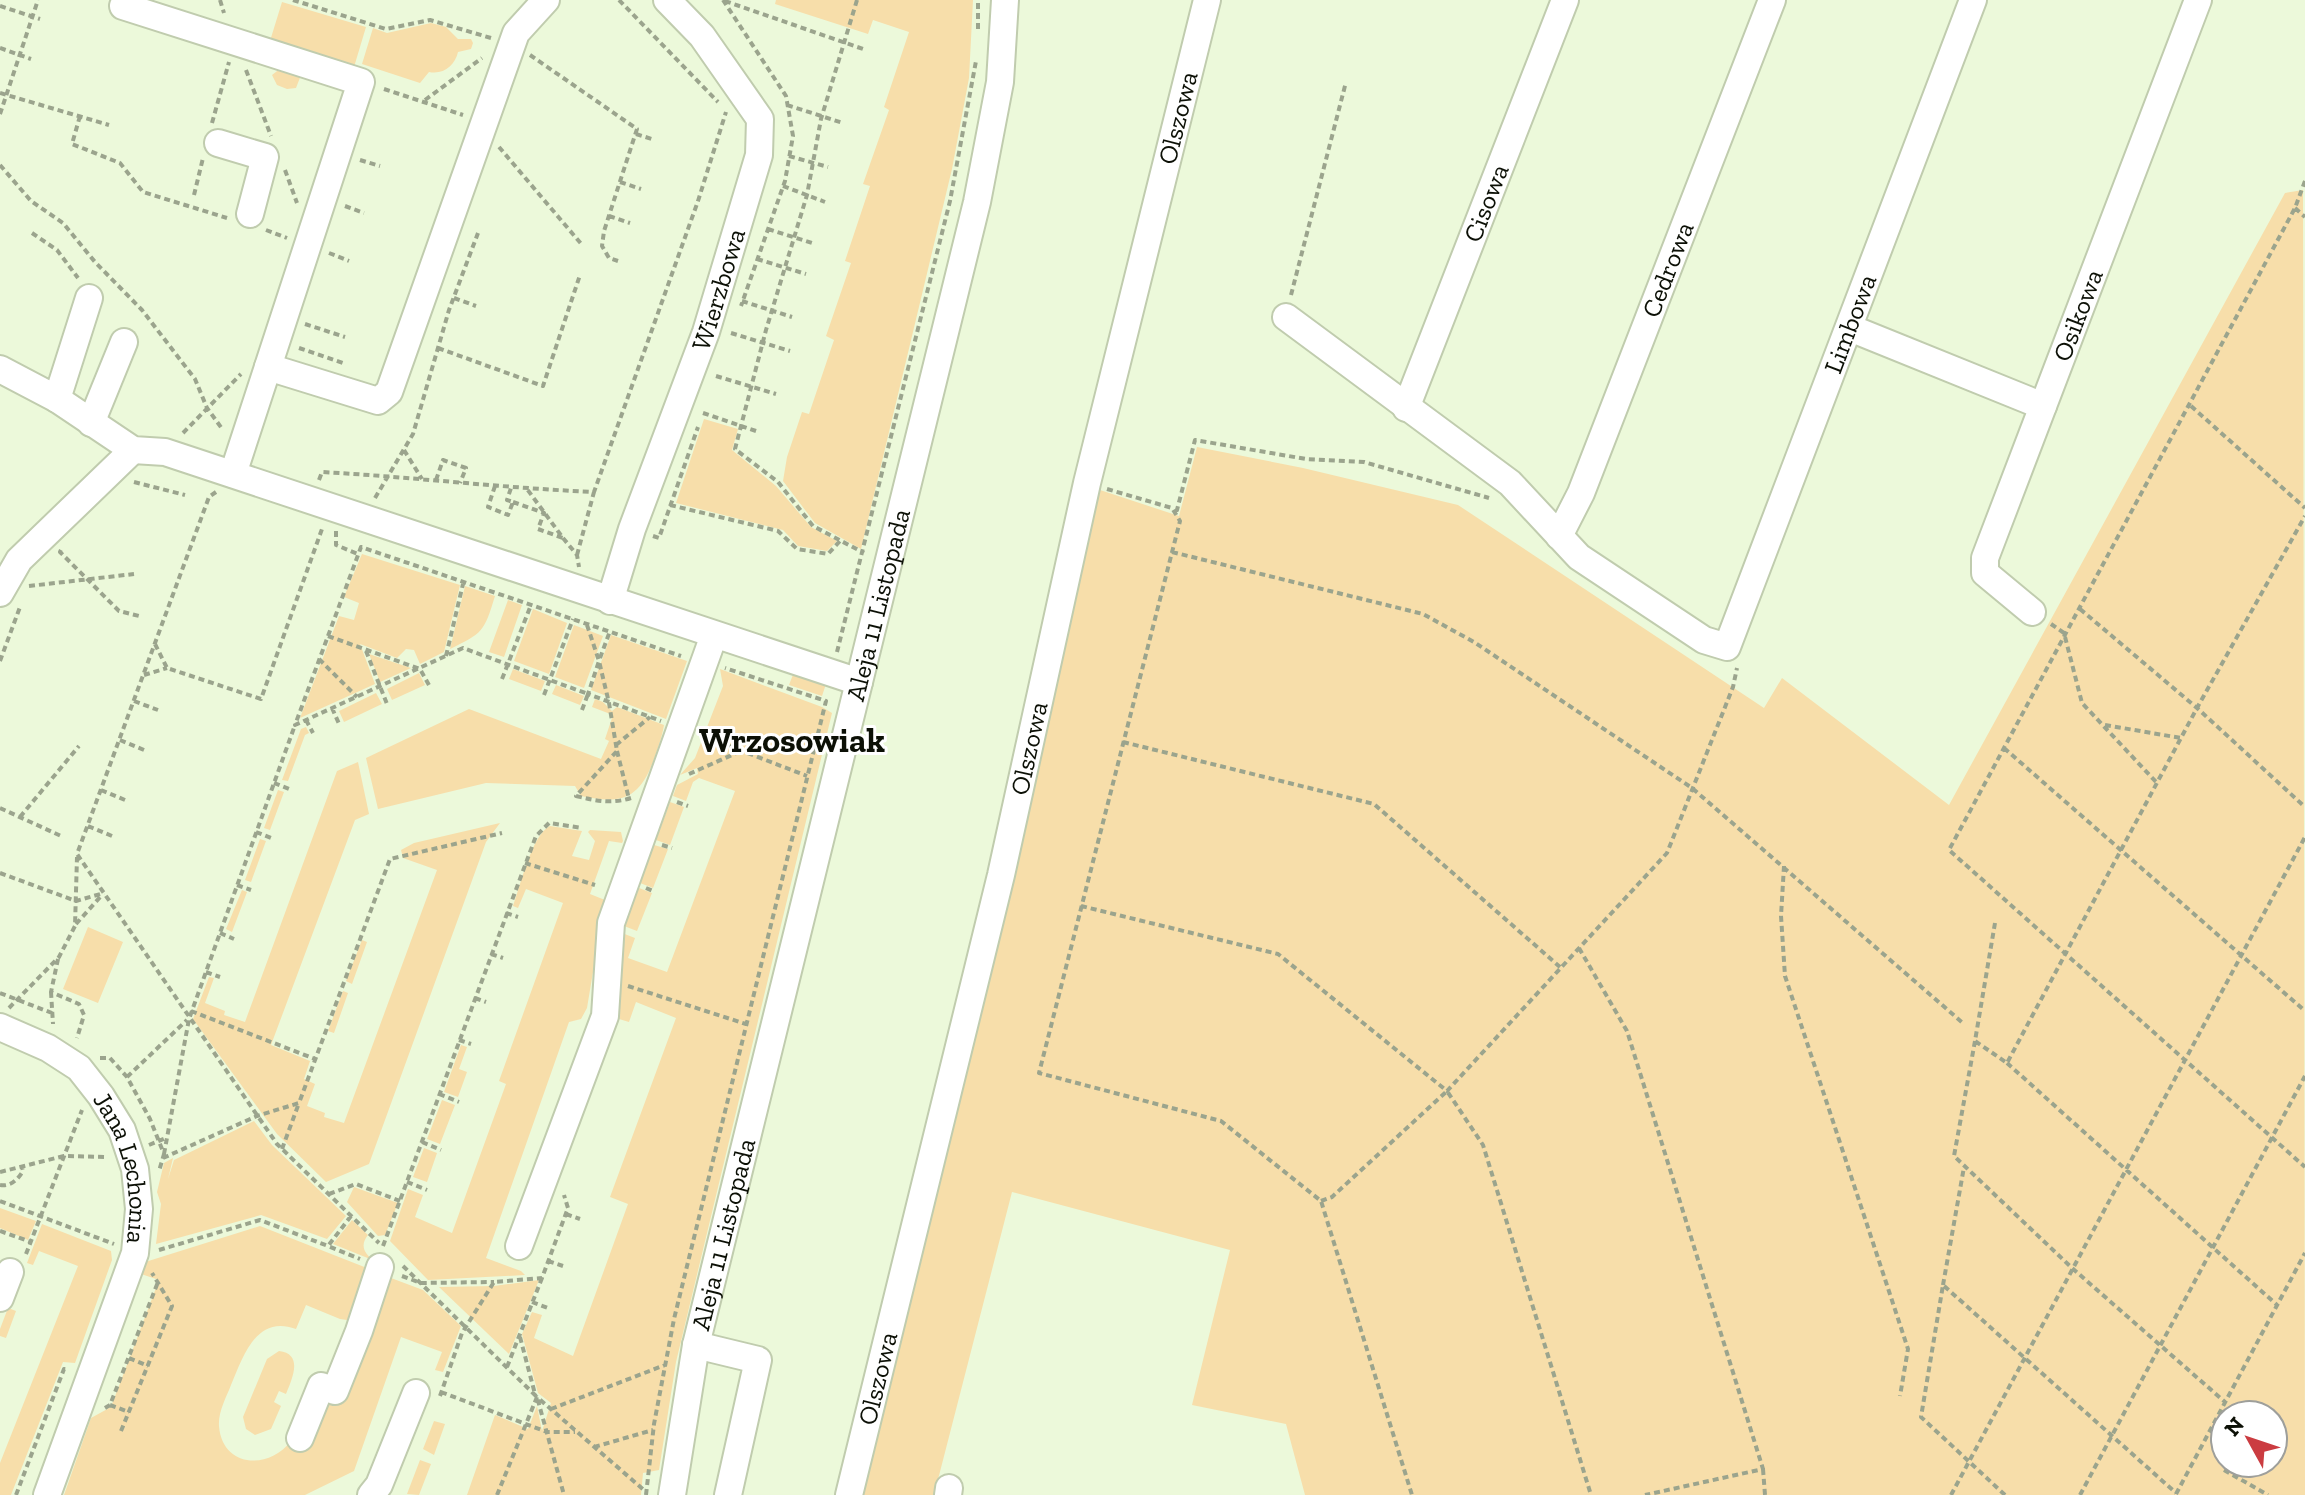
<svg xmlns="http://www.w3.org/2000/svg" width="2305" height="1495" font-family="'Zilla Slab',serif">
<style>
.green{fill:#f7deaa;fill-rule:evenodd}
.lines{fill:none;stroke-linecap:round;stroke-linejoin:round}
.minor-casing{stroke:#c0ccae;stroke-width:30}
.path{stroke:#9ba48d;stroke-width:4;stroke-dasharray:6 4;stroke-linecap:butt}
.minor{stroke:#fff;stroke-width:26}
.labels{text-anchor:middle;stroke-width:6;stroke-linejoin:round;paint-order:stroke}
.street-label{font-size:26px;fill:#0c1006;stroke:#fff}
.district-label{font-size:34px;font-weight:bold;fill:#0c1006;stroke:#fff}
</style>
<rect width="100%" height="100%" fill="#ecf9da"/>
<!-- green -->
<path class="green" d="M776,0H973L969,78L952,169L861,549L815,523L783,481L787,457L802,412L809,414L834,340L826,336L851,263L845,261L870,186L863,184L889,110L884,107L909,32L873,20L868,34L775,4Z
M282,2L366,27L354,67L270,41Z
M431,23L446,27L458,39H471L473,43L471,49L458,52C455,65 444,75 429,72L420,83L362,64L373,28L387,33Z
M281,68L301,75L296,88L287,89L277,85L272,75Z
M2303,190L2305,1495H1305L1286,1424L1192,1405L1230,1250L1012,1192L934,1495H861L1100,490L1179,516L1197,447L1303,468L1458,505L1764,708L1782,678L1949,805L2285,193ZM2225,1415H2273V1463H2225Z
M704,419L738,429L732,450L776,486L811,527L837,541L827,551L798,546L783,530L676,503Z
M362,554L460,585L444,652L420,664L414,650L406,649L397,658L360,644L375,684L300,718L339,616L354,620L359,603L344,597Z
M465,586L495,596C484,632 483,633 450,649Z
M508,600L522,605L504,657L489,652Z
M533,609L567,623L549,674L514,661Z
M574,625L603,636L584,688L555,677Z
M611,635L687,661L666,719L591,690Z
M369,654L411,668L380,682Z
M513,669L545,681L541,691L509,679Z
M720,669L822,707L832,713L676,1362L659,1470L643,1473L641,1495H467L495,1415L528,1429L537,1406L542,1431L551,1403L538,1393L522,1334L532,1312L542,1315L534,1338L573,1356L628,1204L610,1197L676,1018L636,1002L629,1022L619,1019L622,933L635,938L628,958L667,972L735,791L699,778L693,782L686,801L673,796L677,785L698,774L697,768L680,775L695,758L723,686Z
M794,672L826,684L822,696L789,685Z
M419,673L425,685L392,700L387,689Z
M556,685L584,696L580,705L552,694Z
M376,693L382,704L344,722L339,711Z
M595,699L603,702L612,711L617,707L664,725C662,738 657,750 653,762C638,801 619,804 581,796L575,786L486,783L378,809L366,758L469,709L601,759L609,741L605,739L613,715L592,707Z
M306,727L309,733L305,735L288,781L282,780L301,729Z
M358,762L369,814L355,820L271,1045L310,1061L304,1079L315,1084L307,1106L325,1113L324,1117L344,1123L437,870L403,858L401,850L414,843L500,823L486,842L369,1164L326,1182L277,1134L193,1019L209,977L214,978L205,1003L225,1011L224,1015L245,1022L337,771Z
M278,790L284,792L270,830L264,828Z
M670,802L684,807L670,845L656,840Z
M550,826L582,831L572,856L589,860L595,841L588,832L590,830L621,832L623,841L622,843L609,841L590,894L605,900L587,1008L581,1019L569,1022L486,1258L521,1271L525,1275L428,1280L390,1241L408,1189L423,1195L415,1217L452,1233L506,1084L499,1081L563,903L526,889L518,908L513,906C520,887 532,834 550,826Z
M260,839L266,841L251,882L245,880Z
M654,845L668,849L653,888L640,883Z
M639,888L652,893L637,931L624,926Z
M242,890L247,892L232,932L226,929Z
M88,927L123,942L98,1003L63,989Z
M362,940L367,942L352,984L346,981Z
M343,991L348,993L334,1033L328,1031Z
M461,1045L467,1047L459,1069L467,1072L458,1097L444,1092Z
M442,1100L455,1105L440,1144L427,1139Z
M254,1121L272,1145L346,1216L327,1239L261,1215L156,1244L161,1204L157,1192L164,1163L173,1158L168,1179L174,1160Z
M424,1148L437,1153L427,1182L413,1177Z
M354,1187L398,1203L385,1235L378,1236L347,1202Z
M0,1208L36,1221L28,1240L0,1228Z
M352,1220L368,1235C359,1246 365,1255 375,1261L333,1244Z
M42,1224L111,1251L112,1260L75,1363L63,1362L11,1495H0V1463L78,1266L39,1251L33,1265L27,1263Z
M260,1226L372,1270L354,1321L340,1319L306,1305L296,1329C256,1314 243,1357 231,1385C226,1398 218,1412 219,1426C222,1467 268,1471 291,1441H308L383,1275L423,1290L461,1326L443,1372L435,1370L442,1352L401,1337L354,1471L305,1495H64L91,1418L111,1407L159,1280L138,1273L142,1263Z
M539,1280L509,1354L439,1287L494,1286Z
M8,1308L16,1311L6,1338L0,1336V1329Z
M279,1351C304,1354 292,1379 286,1394L279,1391L274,1402L281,1406L271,1429L255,1435L246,1429L243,1417L267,1359Z
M434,1421L445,1424L434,1455L423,1449Z
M420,1460L431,1464L419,1495L407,1494Z"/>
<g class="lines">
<!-- minor casing -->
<g class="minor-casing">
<g id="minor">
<path d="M123,6L361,82L233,474"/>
<path d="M218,143L265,157L250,214"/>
<path id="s1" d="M1286,317L1510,483L1579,557L1704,640L1727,647L1973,0"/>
<path d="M1850,328L2043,406"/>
<path d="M268,367L378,401L389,392L516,33L546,0"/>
<path d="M0,369L57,399L133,450L165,452L859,682"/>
<path d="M57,399L89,298"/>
<path id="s2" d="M1406,408L1565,0"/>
<path d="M91,423L124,342"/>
<path id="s3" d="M1559,536L1581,493L1772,0"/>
<path d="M0,593L19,560L133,450"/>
<path id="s4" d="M610,601L632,529L706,332L759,155L760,119L702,36L667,0"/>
<path id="s5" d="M2032,612L1985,573V558L2198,0"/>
<path id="s6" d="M0,1027L48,1048L79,1068L101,1096L122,1130L135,1169L139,1209L135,1253L47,1495"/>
<path d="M519,1246L605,1016L611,923L714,635"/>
<path d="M0,1298L10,1272"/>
<path d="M696,1345L758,1360L728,1495"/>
<path d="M300,1438L321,1386L335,1391L359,1331L380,1267"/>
<path d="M371,1495L379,1485L416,1393"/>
<path id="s7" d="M672,1495L696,1345L977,202L1000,82L1005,0"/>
<path id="s8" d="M849,1495L1001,875L1087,483L1207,0"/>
<path d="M948,1495L949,1488"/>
</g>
</g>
<!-- path -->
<path class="path" d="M220,0L224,13
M293,0L386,29L430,20L491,38
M619,0L718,102
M723,0L786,96L793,136L785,181L741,306
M857,0L821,119L807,195L766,330L735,449L778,482L813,526L864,553
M725,1L863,49
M0,6L40,19
M978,29V0
M0,48L31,59
M530,55L637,129L604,231L602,246L609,258L618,261
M246,70L271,136
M384,89L463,115
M0,93L109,125
M425,100L482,58
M787,105L843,123
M0,114L38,0
M80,116L72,144L120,163L143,192L227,218
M212,123L229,62
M636,134L655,140
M499,147L583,246
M789,156L828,167
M360,160L380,166
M0,165L31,201L63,223L95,262L142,310L195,379L207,408L223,430
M285,170L297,203
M2305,181L2295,208L1949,850L2305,1167
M620,182L641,189
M783,186L825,202
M194,195L203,158
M345,206L364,213
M2295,208L2305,217
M609,216L630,223
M768,229L812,243
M266,230L287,238
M32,233L57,250L78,278
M329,253L349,261
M757,259L806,274
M1291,295L1346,82
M454,298L476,306
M742,301L792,317
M305,324L345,337
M731,333L790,351
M299,348L343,363
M438,348L543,386L580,275
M716,376L776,394
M2191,406L2305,508
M703,413L759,432
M183,433L241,374
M404,450L422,479
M319,480L322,472C413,477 503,488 594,492L698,201L726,112
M436,480L443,460L466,468L460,483
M134,482L185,495
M495,486L488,507L508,515L513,502L507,500L511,488
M1107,489L1172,508L1180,521L1039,1073L1221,1121L1321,1201L1412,1495
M216,492L209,497L77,854L277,1144L379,1243
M375,498L413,434L449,310L478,233
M513,502L544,513L538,529L563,538L527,489
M670,505L778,531L797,549L828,554L840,541
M1175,509L1177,510L1195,440L1306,459L1364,462L1489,498
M336,531V545L358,554
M653,536L659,538L698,427
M563,538L577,555L579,567
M61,550L60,552L119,611L139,616
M1172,552L1423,614L1474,642L1692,788L1964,1024
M577,555L594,492
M29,586L134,574
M2080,609L2197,708L2305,807
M2051,624L2064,633L2082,703L2157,783
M587,625L599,661
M328,636L420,669L429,685
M155,644L167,668L261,699L322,529
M366,651L387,704
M837,652L950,201L976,61
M446,656L463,584
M600,658L610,631
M319,659L357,697
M0,661L20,607
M144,675L167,668
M502,679L531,605
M544,695L573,619
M134,701L158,710
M332,708L340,726
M582,710L588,694L463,648L295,725L361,547L681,656
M306,720L313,733
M2105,725L2181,738
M701,735L807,776
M120,740L144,750
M1123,742L1374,804L1560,967
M616,745L650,717
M2004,748L2305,1011
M617,751L629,799
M689,774L741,751
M274,783L289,789
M101,790L125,800
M631,798C612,804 596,801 576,796L617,751L609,703L599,661L588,694L661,721
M677,802L688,806
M0,808L61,836
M20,817L79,746
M88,826L112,836
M256,832L271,838
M662,845L672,848
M525,863L595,885
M1784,866L1781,916L1785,976L1908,1349L1900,1396
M0,873L76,901L104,893
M237,885L251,890
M646,888L655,892
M1081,906L1278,954L1447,1091L1667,853L1733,687L1737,668
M506,913L518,917
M1995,923L1975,1041L2007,1063L2197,708L2305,516
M76,924L102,895
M220,933L234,939
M1579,948L1627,1031L1763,1469L1645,1495
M491,954L503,958
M58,959L51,992L79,1004L84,1015L77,1038
M206,972L220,977
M628,986L746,1024
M51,992L53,1024
M0,993L52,1013
M475,998L486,1002
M9,1008L59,957L75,926L77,857
M191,1011L315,1059
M459,1040L471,1044
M1975,1041L1954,1156L2072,1268L2225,1402
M100,1058H110L127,1077L150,1119L164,1154L159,1171
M2007,1063L2277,1305
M127,1077L187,1020
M439,1094L459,1102
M422,1142L441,1150
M149,1145L166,1138
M282,1149L299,1103
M164,1154L189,1019L295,725
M163,1158L257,1116L299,1103L390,859L502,833
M0,1172L64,1156L106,1157
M407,1182L427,1190
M0,1185C11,1187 18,1179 23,1171L22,1167
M329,1194L356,1184L400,1201
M0,1201L114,1244
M1321,1201L1332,1197L1447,1091L1483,1145L1591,1495
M566,1214L580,1219
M351,1216L328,1246L360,1259
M0,1231L31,1242
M383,1246L536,836L549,823L582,828
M159,1250L260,1220L328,1246
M26,1254L82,1110
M548,1261L563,1266
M403,1266L537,1397L564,1495
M402,1276L421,1283L494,1282
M1943,1285L1964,1167
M532,1302L548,1308
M520,1337L535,1394
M129,1358L148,1366
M507,1367L542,1278
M441,1392L547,1432H575
M440,1396L462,1333L494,1282L542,1278L568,1208L564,1195
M110,1405L129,1412
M105,1408L110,1405L158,1282
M551,1409L665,1365
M121,1431L172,1306L152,1273
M594,1447L653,1430
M1763,1469L1765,1495
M2224,1470L2268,1495
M2176,1494L2305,1253
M16,1495L64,1369L69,1370
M497,1495L537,1397L645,1491
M646,1495L654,1424L674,1319L826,701L725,668
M1951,1495L2305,837
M2005,1495L1921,1417L1943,1285L2176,1493
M2080,1495L2305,1076"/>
<!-- minor -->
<use href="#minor" class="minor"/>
</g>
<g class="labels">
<!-- street labels -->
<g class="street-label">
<text dy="9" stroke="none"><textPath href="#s8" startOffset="1416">Olszowa</textPath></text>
<text dy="9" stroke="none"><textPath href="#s2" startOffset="220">Cisowa</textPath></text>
<text dy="9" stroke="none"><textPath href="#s3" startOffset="288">Cedrowa</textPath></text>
<text dy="9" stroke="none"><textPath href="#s4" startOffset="330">Wierzbowa</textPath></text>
<text dy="9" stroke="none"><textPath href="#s5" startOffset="336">Osikowa</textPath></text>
<text dy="9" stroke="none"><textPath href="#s1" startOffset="900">Limbowa</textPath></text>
<text dy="9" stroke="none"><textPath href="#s7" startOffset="914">Aleja 11 Listopada</textPath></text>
<text dy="9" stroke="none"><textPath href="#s8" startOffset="768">Olszowa</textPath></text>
<text dy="9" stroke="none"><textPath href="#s6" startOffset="202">Jana Lechonia</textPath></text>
<text dy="9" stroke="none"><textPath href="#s7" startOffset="266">Aleja 11 Listopada</textPath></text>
<text dy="9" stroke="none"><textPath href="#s8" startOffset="120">Olszowa</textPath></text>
</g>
<!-- district labels -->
<g class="district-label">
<text x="792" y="752">Wrzosowiak</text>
</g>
</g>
<!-- north arrow -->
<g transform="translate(2249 1439) rotate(310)"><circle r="38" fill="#ffffff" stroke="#9e9f9b" stroke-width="2"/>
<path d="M0-6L14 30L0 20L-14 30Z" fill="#cb3c41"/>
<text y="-12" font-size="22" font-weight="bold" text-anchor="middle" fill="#0c1006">N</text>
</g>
</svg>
